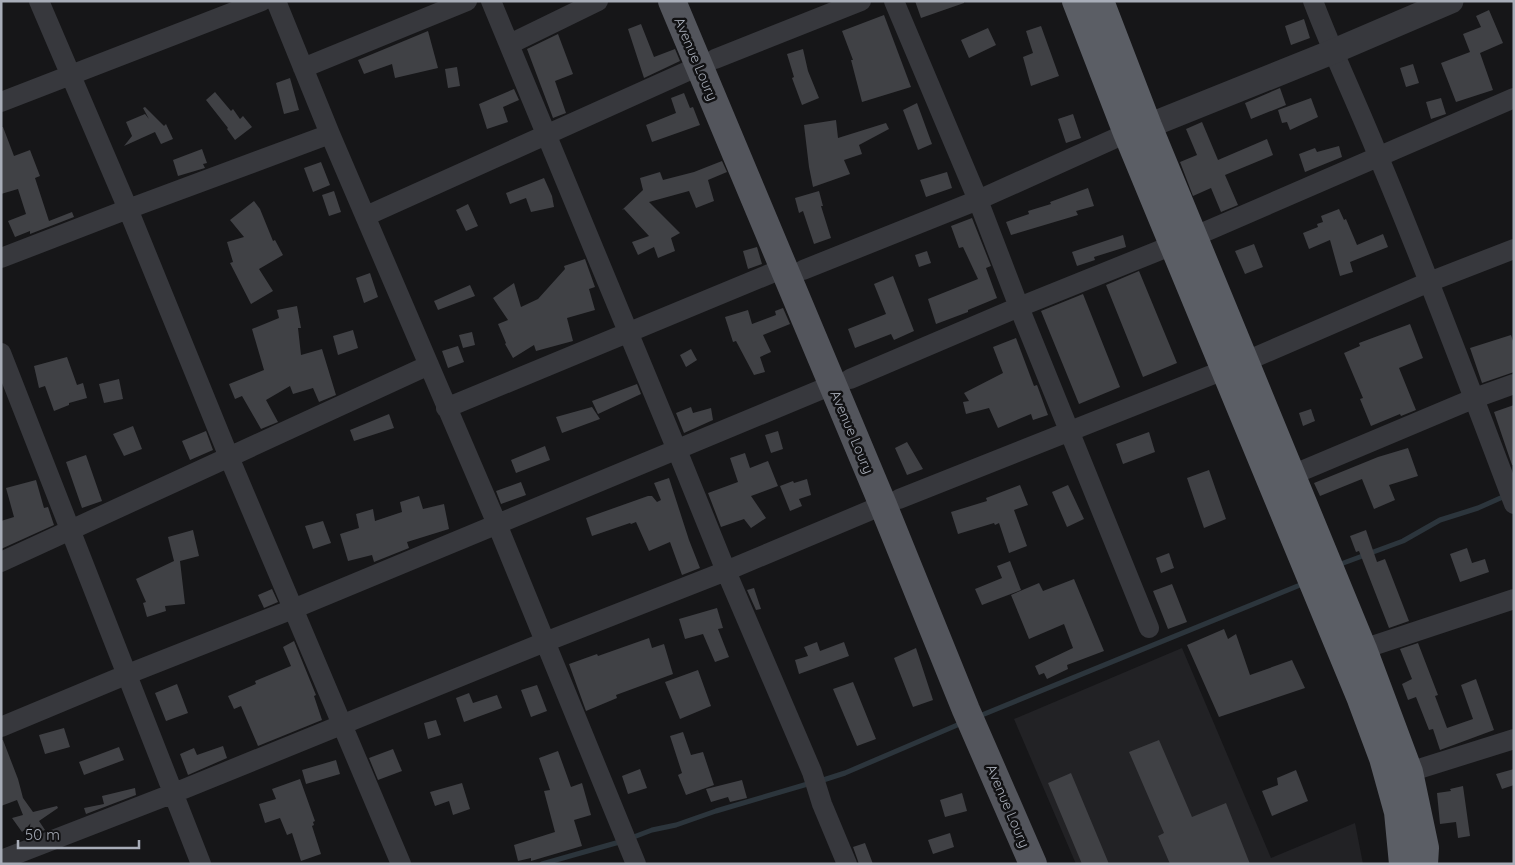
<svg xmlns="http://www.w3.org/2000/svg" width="1515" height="865" font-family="Quicksand,sans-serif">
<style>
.built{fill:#222225}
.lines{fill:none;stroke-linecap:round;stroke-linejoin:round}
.stream{stroke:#2c353c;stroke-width:5}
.building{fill:#404145}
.minor{stroke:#37383d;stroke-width:20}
.tertiary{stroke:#37383d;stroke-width:25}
.primary{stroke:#53555c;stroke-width:28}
.trunk{stroke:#5b5e65;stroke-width:28}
.labels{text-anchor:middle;stroke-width:5;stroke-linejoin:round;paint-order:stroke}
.street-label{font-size:14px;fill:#a8adb8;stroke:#111113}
</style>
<rect width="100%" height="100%" fill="#161618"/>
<!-- built -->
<path class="built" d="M1182,648L1271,858L1355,823L1363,864H1076L1014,719Z"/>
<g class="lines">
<!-- stream -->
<path class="stream" d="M1338,565L1403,541L1440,520L1478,508L1505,496
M977,717L1305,583
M820,781L845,773L962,723
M631,838L652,830L676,825L716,811L811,783
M542,864L623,841"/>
</g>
<!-- building -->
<path class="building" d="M915,1H964V3L921,18Z
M1489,10L1503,43L1480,53L1493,90L1456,102L1441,63L1470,52L1463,34L1481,27L1476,16Z
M884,15L911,87L862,102L851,60H853L842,31Z
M1304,19L1310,38L1291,45L1285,26Z
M641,24L654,57L675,49L680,61L644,78L628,29Z
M1041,26L1059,76L1031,86L1023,57L1033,53L1026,31Z
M988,28L996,45L969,58L961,40Z
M428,31L438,68L395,78L392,64L364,74L358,60Z
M558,34L573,74L555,81L566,113L553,118L527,49Z
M803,49L808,71L819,98L802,105L792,78L794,77L787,54Z
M1413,64L1419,83L1406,87L1400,68Z
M457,67L460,86L448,88L445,69Z
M290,78L299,110L284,114L276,83Z
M1280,88L1286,105L1251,119L1245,103Z
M514,89L519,100L503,107L508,122L487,129L479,104Z
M215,92L231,111L233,109L240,119L243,116L252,127L235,140L227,129L228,128L206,100Z
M684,93L690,108L693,107L700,125L652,142L646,125L676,113L671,98Z
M1311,98L1318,117L1290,130L1287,122L1282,123L1278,110Z
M1441,98L1446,114L1431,119L1426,102Z
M917,103L932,144L918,150L903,110Z
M145,107L164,126L166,124L173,139L161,144L155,132L124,146L132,136L126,122L145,114L149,119L143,108Z
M1073,114L1081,138L1066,143L1058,119Z
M836,120L838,138L886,123L889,129L859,145L862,154L844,160L850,174L813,187L809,167L804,125Z
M1202,122L1218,160L1267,139L1273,155L1225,175L1238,205L1221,212L1211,188L1193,196L1180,162L1197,155L1186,129Z
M1,127H3L14,156L30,150L40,176L35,178L49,221L72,212L74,217L30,234V231L15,237L8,221L26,214L18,189L1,194Z
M1339,146L1342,157L1305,172L1299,154L1315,148L1317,152Z
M202,149L207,163L203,164L205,168L178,176L173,160Z
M722,161L727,172L708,180L714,201L696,208L689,191L649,202L680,233L671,238L675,251L658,258L654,247L638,255L632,242L649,236L624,209L622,210L643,190L640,178L660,172L663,180L694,172Z
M321,162L330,185L313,192L304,168Z
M947,172L952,188L926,197L920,180Z
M544,178L552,196L554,207L531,212L526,198L510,204L506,193Z
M1088,188L1094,206L1076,211L1078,215L1011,235L1006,222L1029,214L1028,211L1051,204L1050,202Z
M334,191L341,212L329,216L322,195Z
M819,191L823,206H821L831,238L814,244L803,211L799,213L795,198Z
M254,201L260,209L273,241L275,240L283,255L259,269L273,291L251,304L230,263L233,262L227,242L244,237L230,220Z
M468,204L478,226L466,231L456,210Z
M1339,209L1344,220L1346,219L1357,245L1383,234L1388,247L1350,262L1353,272L1340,276L1330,240L1309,249L1303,233L1318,227L1317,224L1323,222L1321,216Z
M972,218L991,266L986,268L997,298L968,310V312L936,324L928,299L978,279L963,247L959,248L951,226Z
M1123,235L1126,247L1094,257L1095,260L1077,266L1072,252Z
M1254,244L1263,267L1245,274L1235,251Z
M757,247L762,264L748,269L743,251Z
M927,251L931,263L919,267L915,255Z
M585,259L595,287L589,289L595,310L567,318L573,341L536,351L534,345L513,358L505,344L506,343L498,324L508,320L493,298L514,283L521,307L538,299L565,269L564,266Z
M1139,271L1177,363L1143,377L1106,285Z
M370,273L378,297L364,303L356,278Z
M893,276L914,331L894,340L891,334L855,348L848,329L886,314L874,284Z
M470,285L475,296L438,310L434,301Z
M1083,294L1120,387L1079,404L1041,311Z
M297,306L301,328H298L301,355L322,349L336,395L319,402L313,388L293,394L290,386L266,400L278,422L261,429L242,396L235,399L229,384L264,370L252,329L279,318L277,310Z
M783,308L790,324L763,335L771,352L760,357L765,372L754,375L736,341L733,342L725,317L748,310L752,324L776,315L775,311Z
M1410,324L1423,358L1399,368L1416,410L1401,416L1400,414L1371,426L1360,399L1363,398L1344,353L1360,346L1359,343Z
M353,330L358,348L338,355L333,336Z
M472,332L475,345L463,348L459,335Z
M1511,335L1514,344V372L1482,383L1470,348Z
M1016,338L1034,386L1037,385L1048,415L1033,420L1031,414L998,428L989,408L966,414L963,402L969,401L964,393L1003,373L993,347Z
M458,346L464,362L448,368L442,351Z
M691,349L697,360L686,367L680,355Z
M67,357L77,385L83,383L87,398L69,403V405L54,411L45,386L39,388L34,366Z
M119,379L123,399L104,403L99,384Z
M637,384L641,394L598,414L592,401Z
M1514,405V465H1512L1494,412Z
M592,407L600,419L562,433L556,417Z
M691,407L693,413L711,408L713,420L684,433L676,413Z
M1311,409L1315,421L1303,426L1299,413Z
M389,414L394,428L354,441L350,430Z
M133,426L142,449L124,456L113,434Z
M206,431L213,450L190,460L182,441Z
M778,431L783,449L771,453L765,435Z
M1149,432L1155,452L1123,464L1116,444Z
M907,442L923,469L907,475L895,448Z
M545,446L550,460L516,473L511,460Z
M1408,448L1418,476L1389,485L1395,500L1374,509L1362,479L1320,496L1314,483L1378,457Z
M745,453L750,468L768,461L778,486L751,496L766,518L751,528L744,519L721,527L708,493L738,482L730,458Z
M86,455L102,501L82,508L66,462Z
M1209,470L1226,519L1204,528L1187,478Z
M669,478L689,540L700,568L682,575L670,542L649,551L636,522L631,524L630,523L592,536L586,518L648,496H652L657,502L661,500L654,483Z
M807,479L811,495L799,499L802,506L790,511L780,486L793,481L794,483Z
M36,480L44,508L48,507L54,525L1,549V521L14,517L6,488Z
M521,482L526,495L501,504L496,491Z
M1020,485L1028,505L1014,510L1027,546L1009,553L999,523L995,525L994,523L958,534L951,512L987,501L986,498Z
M1068,485L1084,519L1067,527L1052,492Z
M419,496L423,509L444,504L449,529L407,542L409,548L374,562L372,555L348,561L340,534L359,528L356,514L373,509L375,521L402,512L400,502Z
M323,521L331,543L313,549L305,526Z
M193,530L199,556L180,561L185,604L165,606L166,611L147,617L143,603L146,602L136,579L174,561L168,537Z
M1366,530L1377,562L1385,559L1409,621L1389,628L1359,551L1356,552L1350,536Z
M1467,548L1472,563L1485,559L1489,572L1460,582L1450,554Z
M1169,553L1174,568L1161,573L1156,558Z
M1010,561L1021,590L982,605L975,589L1002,578L997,566Z
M1074,579L1104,651L1067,665L1068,669L1047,679L1044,673L1039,675L1035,666L1073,648L1064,624L1029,639L1011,595L1039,583L1043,591Z
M1172,584L1187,622L1168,629L1153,591Z
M754,588L761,609L756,610L747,590Z
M272,589L278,602L264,608L258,595Z
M717,608L723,628L718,629L729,657L715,662L703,634L685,639L679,619Z
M1224,629L1228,639L1236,634L1250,675L1292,660L1305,688L1219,717L1187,645Z
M649,638L652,648L664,644L673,674L616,695L617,698L586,711L569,664L597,654L598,656Z
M294,641L316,695L314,696L322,720L258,746L241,706L234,709L228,696L256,684L255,681L291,666L283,647Z
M817,642L820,651L844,642L849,656L799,674L795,660L808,656L804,647Z
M1418,643L1438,695L1435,696L1447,728L1473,719L1461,685L1476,679L1494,730L1440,750L1433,729L1429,730L1416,697L1408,700L1402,684L1412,679L1400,649Z
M916,648L933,700L913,707L894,658Z
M698,670L711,706L680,719L665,682Z
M853,682L876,739L857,746L833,689Z
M177,684L188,713L166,721L155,693Z
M537,685L547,711L531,717L521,690Z
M469,693L473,703L497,695L502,708L464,722L456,698Z
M436,720L441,735L428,739L424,723Z
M64,728L70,747L45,754L39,735Z
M683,732L691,755L703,752L714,785L686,795L678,775L682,773L670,736Z
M1,740H3L18,779L23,798L33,812L57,806L58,808L39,821L45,830L30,836L27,828L22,832L12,818L23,815L17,800L1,806Z
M1159,740L1192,817L1226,803L1250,864H1170L1158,836L1164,833L1129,752Z
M223,746L227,758L188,775L180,754L194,748L197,755Z
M119,747L124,760L84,775L79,762Z
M393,749L402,771L378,780L369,758Z
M558,751L571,787L582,783L591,815L574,820L582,846L531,861V858L518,861L514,845L555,832L544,791L550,790L539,758Z
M336,760L340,774L306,784L302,770Z
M640,769L647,788L628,794L622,776Z
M1514,769V785L1502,789L1496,774Z
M1296,770L1308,801L1272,816L1262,791L1278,785L1277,778Z
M1071,773L1109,864H1082L1048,783Z
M300,779L315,821L313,822L314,825L312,826L321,854L301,861L292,833L287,835L280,818L265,823L259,804L276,799L272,789Z
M742,780L747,798L730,802L728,797L711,802L706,789Z
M462,783L470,809L453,815L449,801L435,806L430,792Z
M1463,786L1470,836L1458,838L1456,822L1440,824L1437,793L1451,791L1450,789Z
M135,788L136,795L86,814L84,808L104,804L102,796Z
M962,793L967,811L945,817L940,800Z
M950,833L954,847L933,854L928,840Z
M865,843L873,864H859L853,847Z"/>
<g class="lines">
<!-- minor -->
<path class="minor" d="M39,1L128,209L229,457L401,864
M276,1L330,134L497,524L636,864
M491,1L677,450L726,571L812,772L822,804L847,864
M894,1L978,200L1019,307L1149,628
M1313,1C1333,54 1358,105 1379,158C1427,272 1470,388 1514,504
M510,44L598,1
M715,59L861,1
M303,68L467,1
M1,102L262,1
M366,216L699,66
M1193,237L1514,98
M1,258L128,209L330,134
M803,270L978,200L1127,133
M1,353L201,864
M1244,362L1429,282L1514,249
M850,379L1019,307L1173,245
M446,408L784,268
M1292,475L1475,398L1514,384
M899,499L1224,370
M1,562L429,365
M1363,649L1514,599
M1,727L128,674L293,609L832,385
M1409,772L1514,739
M1,860L174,793L545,642L726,571L883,505"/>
<!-- tertiary -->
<path class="tertiary" d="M1148,126L1332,52L1451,1"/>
<!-- primary -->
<path class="primary" d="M672,1L883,505L966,710L1033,864"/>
<!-- trunk -->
<path class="trunk" d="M1076,1L1127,133L1361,699L1383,758L1398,812L1403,864
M1100,1L1148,126L1363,649L1409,772L1425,848L1424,864"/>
</g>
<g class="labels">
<!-- street labels -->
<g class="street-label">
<text transform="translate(696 59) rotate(67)" y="5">Avenue Loury</text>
<text transform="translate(852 432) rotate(67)" y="5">Avenue Loury</text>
<text transform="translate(1008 806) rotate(67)" y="5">Avenue Loury</text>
</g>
</g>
<!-- border -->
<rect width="1515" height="865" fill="none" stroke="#a8adb8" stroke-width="5"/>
<!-- scale -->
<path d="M18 840v8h121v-8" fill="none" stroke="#a8adb8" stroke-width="2.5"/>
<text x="25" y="840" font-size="15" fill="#a8adb8" stroke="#111113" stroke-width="4" paint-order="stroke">50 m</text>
</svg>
